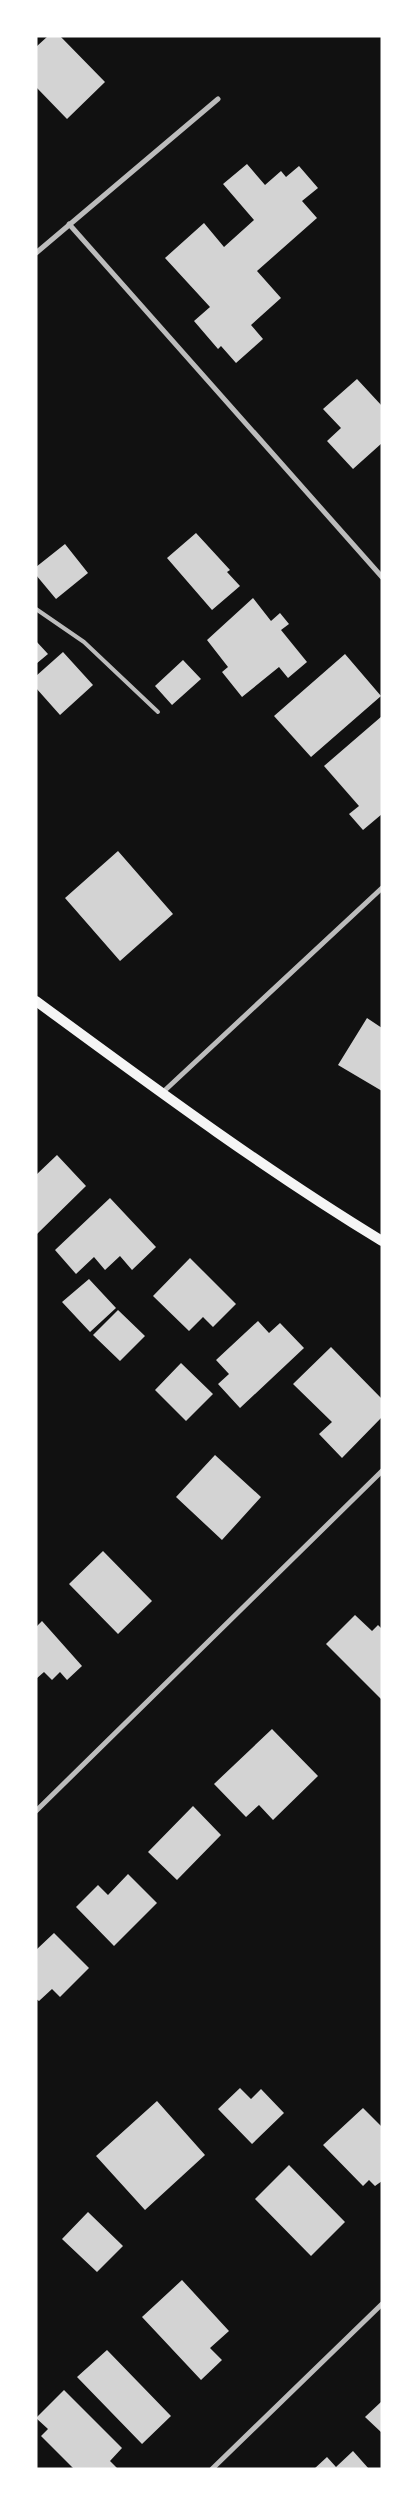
<svg xmlns="http://www.w3.org/2000/svg" width="418" height="2505" font-family="'Source Serif 4',serif">
<style>
.building{fill:#d3d3d3}
.lines{fill:none;stroke-linecap:round;stroke-linejoin:round}
.service{stroke:#bcbcbc;stroke-width:4}
.minor{stroke:#bcbcbc;stroke-width:5}
.secondary{stroke:#f5f5f5;stroke-width:10}
</style>
<rect width="100%" height="100%" fill="#111"/>
<!-- building -->
<path class="building" d="M48,36H60L105,82L67,119L36,87V47Z
M247,164L265,185L281,171L286,177L299,166L318,188L302,201L317,218L257,271L281,298L251,325L263,339L236,363L221,346L218,349L194,321L210,307L165,258L204,223L224,247L254,220L223,184Z
M357,379L382,406V443L353,469L327,441L341,428L323,409Z
M196,533L230,570L227,572L240,586L212,610L167,558Z
M65,544L88,573L56,599L36,575V567Z
M253,598L271,621L280,613L289,624L281,630L307,662L288,678L279,667L242,697L222,672L228,667L207,640Z
M36,641L48,654L36,664Z
M63,652L93,685L60,715L36,688V676Z
M345,654L381,696L311,757L274,716Z
M183,660L201,679L172,705L155,686Z
M382,716V814L363,830L349,814L359,806L324,766Z
M118,851L173,914L120,961L65,898Z
M367,1018L382,1028V1091L338,1065Z
M57,1155L86,1186L36,1235V1175Z
M110,1198L156,1247L132,1270L120,1256L105,1270L94,1257L76,1274L55,1250Z
M190,1258L236,1304L213,1327L203,1317L189,1331L153,1296Z
M89,1279L116,1308L90,1332L62,1302Z
M118,1310L145,1336L120,1361L93,1335Z
M258,1321L269,1333L280,1323L304,1348L240,1408L218,1384L229,1374L216,1360Z
M331,1347L382,1399V1417L342,1458L319,1434L332,1422L293,1384Z
M181,1363L213,1394L186,1421L155,1390Z
M215,1455L261,1497L222,1540L176,1497Z
M103,1551L152,1601L118,1634L69,1584Z
M355,1615L372,1631L378,1625L382,1629V1700L326,1644Z
M42,1621L82,1666L67,1680L60,1672L52,1680L44,1672L36,1679V1627Z
M272,1729L318,1776L273,1820L259,1805L246,1817L214,1784Z
M193,1806L221,1835L177,1880L148,1852Z
M128,1874L157,1903L114,1946L76,1907L98,1885L108,1895Z
M54,1933L89,1968L60,1997L52,1989L39,2001L36,1999V1950Z
M240,2088L251,2099L261,2089L284,2113L252,2144L218,2109Z
M157,2101L205,2155L145,2210L96,2156Z
M363,2108L382,2127V2181L375,2186L369,2180L363,2186L323,2145Z
M289,2165L345,2222L311,2256L255,2199Z
M88,2212L123,2246L97,2272L62,2239Z
M182,2280L229,2331L210,2348L222,2360L201,2380L142,2317Z
M107,2350L171,2416L142,2444L77,2377Z
M64,2390L122,2448L110,2461L118,2469H74L41,2436L48,2429L36,2418Z
M382,2401V2433L365,2417Z
M353,2451L369,2469H314L327,2457L336,2467Z"/>
<g class="lines">
<!-- service -->
<path class="service" d="M36,609L84,642L158,712"/>
<!-- minor -->
<path class="minor" d="M69,224L382,577
M36,253L218,99
M162,1093L382,888
M36,1811L382,1471
M212,2469L382,2304"/>
<!-- secondary -->
<path class="secondary" d="M36,1001C149,1084 262,1168 382,1241"/>
</g>
<!-- border -->
<rect width="418" height="2505" fill="none" stroke="#ffffff" stroke-width="75"/>
</svg>
